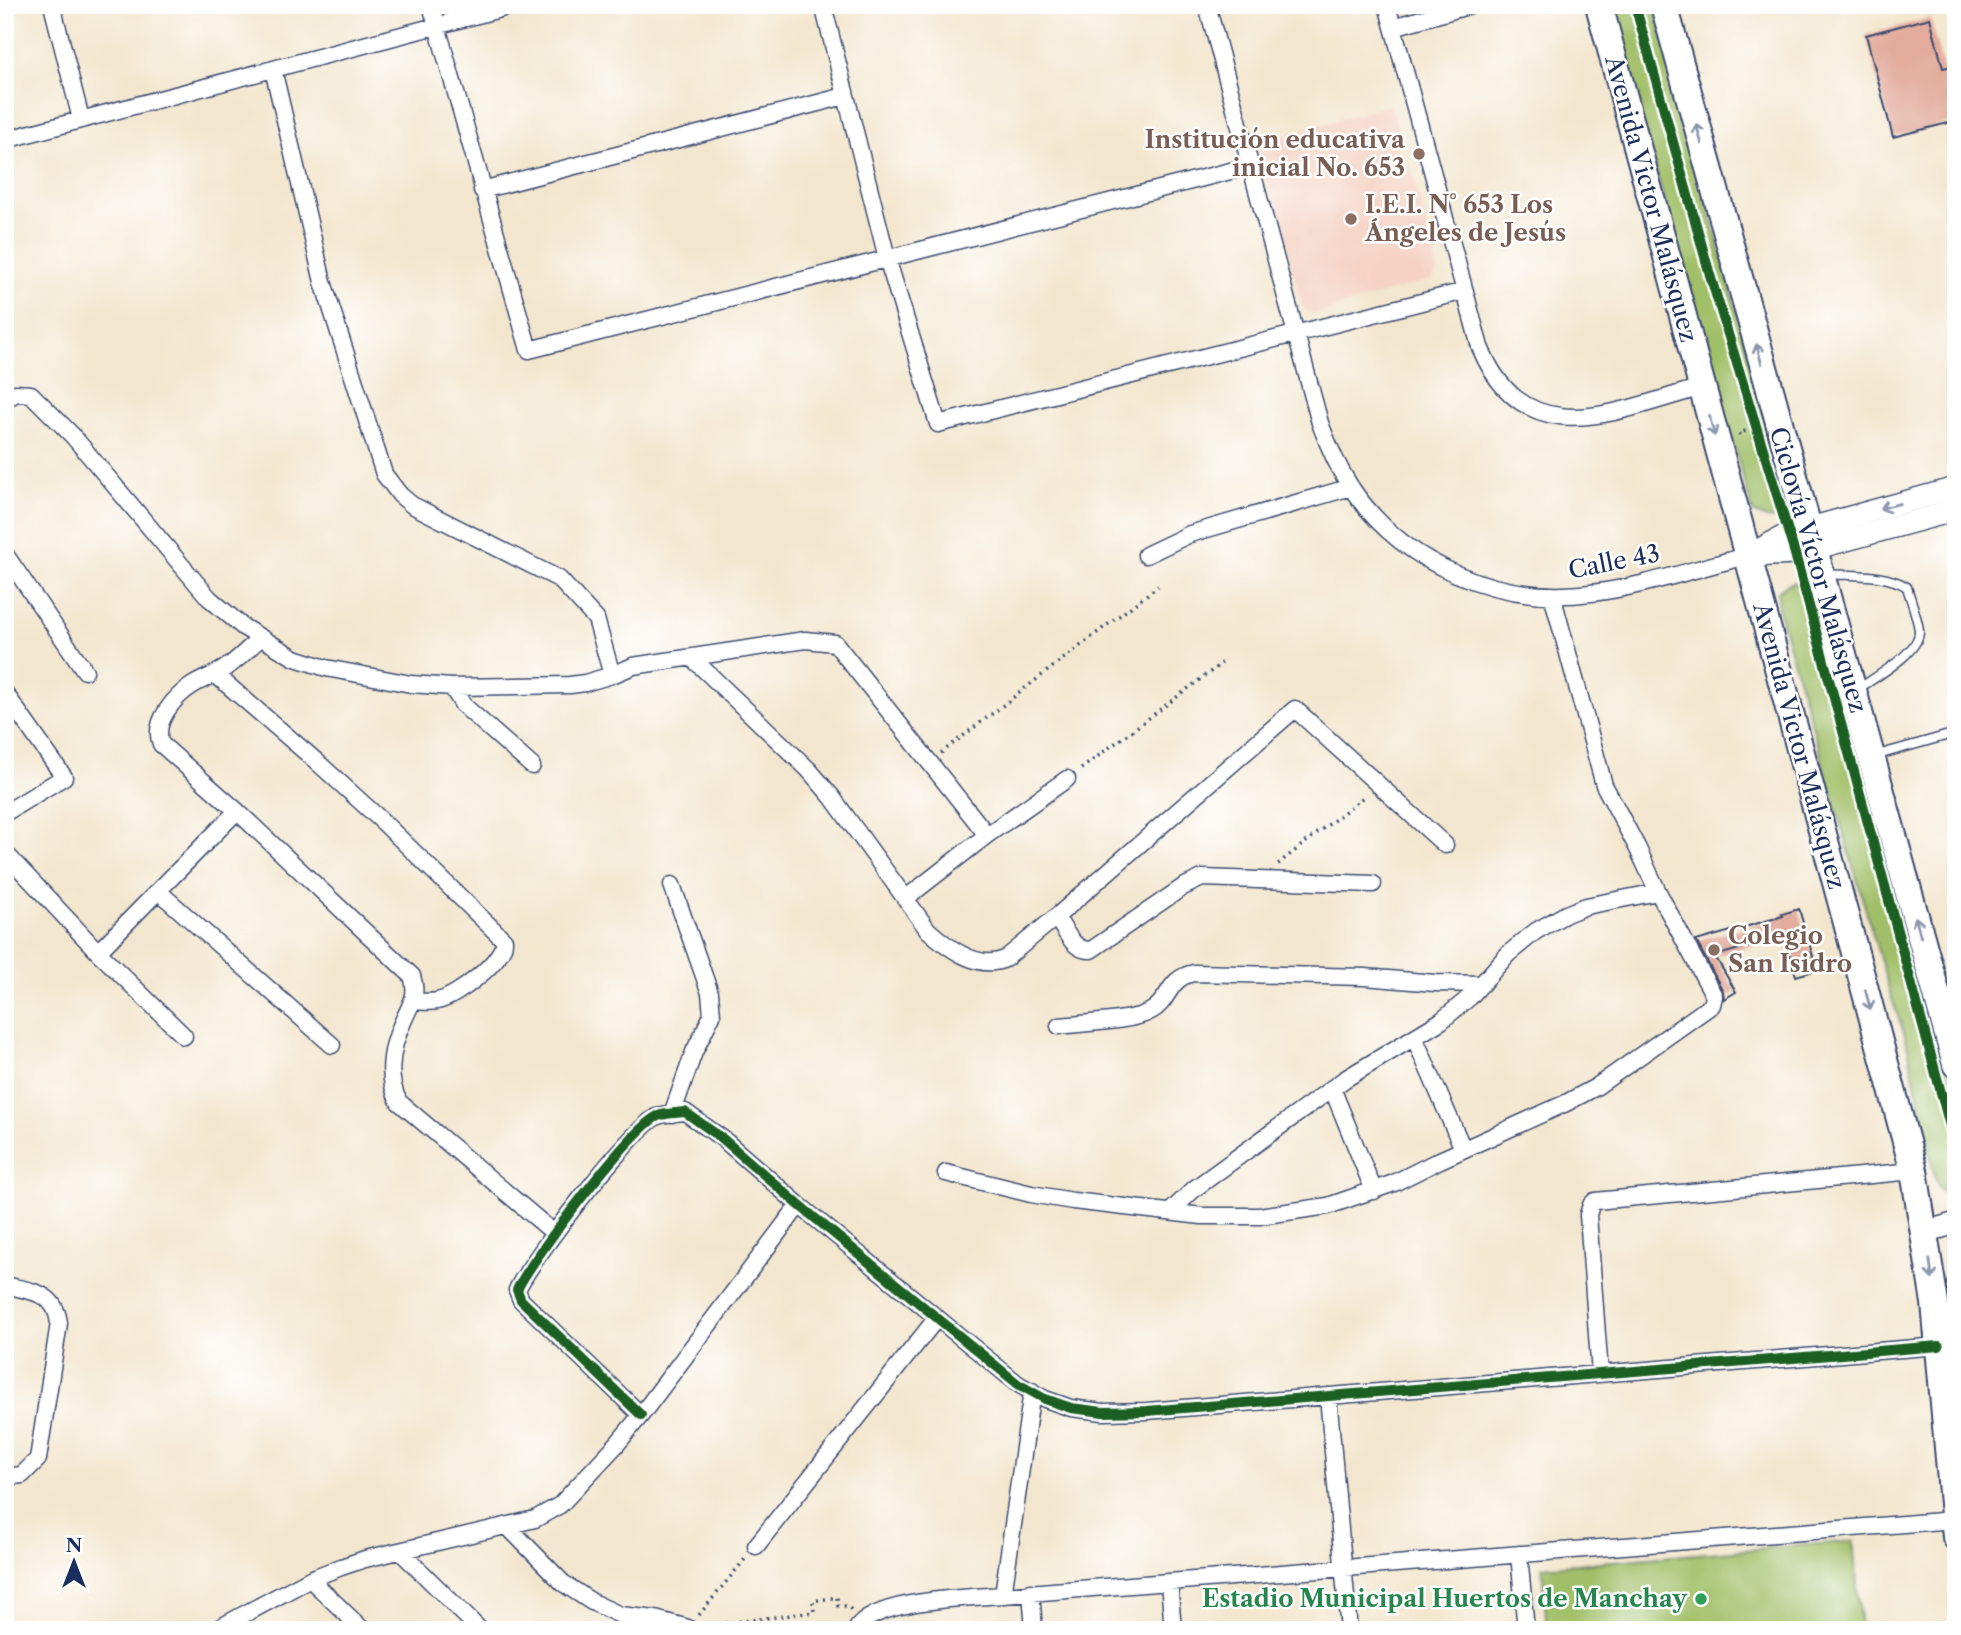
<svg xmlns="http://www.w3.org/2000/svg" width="1961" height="1635" font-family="'Libre Caslon Text',serif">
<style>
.built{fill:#f5d2c3}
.green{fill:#a1bf67;stroke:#5e7762;stroke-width:2}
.building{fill:#e2ab9b}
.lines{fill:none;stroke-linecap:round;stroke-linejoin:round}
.service-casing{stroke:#3b4a6f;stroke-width:11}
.minor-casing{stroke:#3b4a6f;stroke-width:19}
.tertiary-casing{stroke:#3b4a6f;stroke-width:24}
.primary-casing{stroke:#3b4a6f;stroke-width:30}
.path{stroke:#3b4a6f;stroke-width:3.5;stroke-dasharray:2 5;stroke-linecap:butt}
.service{stroke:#fff;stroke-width:8}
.minor{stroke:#fff;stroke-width:16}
.tertiary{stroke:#fff;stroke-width:21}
.primary{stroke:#fff;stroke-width:26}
.cycleway-casing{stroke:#fff;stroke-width:15}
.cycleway{stroke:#1b5e20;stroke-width:10}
.oneway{stroke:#8d97ae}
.education-dot{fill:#8d6e63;stroke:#fff;stroke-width:2.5}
.leisure-dot{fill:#2e9e5b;stroke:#fff;stroke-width:2.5}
.labels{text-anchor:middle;stroke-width:5;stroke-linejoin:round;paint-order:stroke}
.education-label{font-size:24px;font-weight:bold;fill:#785e54;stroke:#fff;text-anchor:start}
.street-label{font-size:24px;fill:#1b2f5e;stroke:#fff}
.leisure-label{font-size:24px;font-weight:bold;fill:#27864d;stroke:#fff;text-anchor:end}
</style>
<rect width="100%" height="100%" fill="#fff"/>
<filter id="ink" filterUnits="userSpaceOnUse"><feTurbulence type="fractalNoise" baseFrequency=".0143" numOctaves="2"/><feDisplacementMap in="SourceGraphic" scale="14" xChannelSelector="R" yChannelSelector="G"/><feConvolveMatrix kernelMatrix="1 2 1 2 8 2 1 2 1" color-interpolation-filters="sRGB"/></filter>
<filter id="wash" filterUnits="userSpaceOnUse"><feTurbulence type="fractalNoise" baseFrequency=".00686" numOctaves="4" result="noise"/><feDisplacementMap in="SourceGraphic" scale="28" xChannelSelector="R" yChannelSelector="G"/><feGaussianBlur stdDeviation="1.57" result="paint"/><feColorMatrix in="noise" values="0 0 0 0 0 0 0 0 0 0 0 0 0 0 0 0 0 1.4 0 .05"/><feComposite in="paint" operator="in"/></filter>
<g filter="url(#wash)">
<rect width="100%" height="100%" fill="#f3e6ce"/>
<!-- built -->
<path class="built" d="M1391,105L1400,139L1396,147L1402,164L1411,167L1438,271L1433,279L1314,314L1303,307L1256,143Z"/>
<!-- green -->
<path class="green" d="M1609,5H1654L1790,508C1780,523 1766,520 1753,512Z
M1796,582L1808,583L1813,586L1956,1100V1197C1943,1197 1939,1188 1935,1178L1906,1039L1891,996L1778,609V592L1785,585Z
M1956,1251V1356L1946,1273L1950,1255Z
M1853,1541L1861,1630H1547L1542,1567Z"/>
<g id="blocks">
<!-- building -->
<path class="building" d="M1930,18L1943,68L1956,65V121L1893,137L1866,35Z
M1799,909L1817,970L1796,976L1784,936L1715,956L1736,992L1724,999L1723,991L1696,941L1783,916L1782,914Z"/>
</g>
</g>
<g filter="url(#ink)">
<use href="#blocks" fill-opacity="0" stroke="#3b4a6f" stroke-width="2"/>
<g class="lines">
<!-- service casing -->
<g class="service-casing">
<path id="service" d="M1827,574C1852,576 1885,573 1907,587C1911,601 1917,616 1919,630C1921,652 1875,677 1858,689
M1874,756L1956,733"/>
</g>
<!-- minor casing -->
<g class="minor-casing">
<path id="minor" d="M52,5L81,119
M431,5L529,350L1250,166
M823,5L887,258L938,424L1465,291
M1207,5L1320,423C1328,445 1337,466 1350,486C1402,565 1499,605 1591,593C1643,587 1697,568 1747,556
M1387,5L1480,347C1525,456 1616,411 1702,387
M1393,27L1471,5
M5,140L515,5
M482,190L845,96
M5,400L16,393L31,394L72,435L209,598L243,627L295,658L326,668L411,684L452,687L570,685L585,683L612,675L596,619L559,579L412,505L400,495L384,474L323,282L273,69
M5,554L85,671
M1146,555L1190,534L1351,487
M260,638C249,648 239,659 227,667C216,675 204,678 193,685C175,696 152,722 161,744L237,811L412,976C418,994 412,1002 405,1017C392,1044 385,1075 399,1102L554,1233
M693,659L809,770L832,797L928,930C947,947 978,971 1005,959L1056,917L1295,709L1445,845
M216,675L316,761L381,820L504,940C506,959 456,998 437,1001C430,1003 421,1001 414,1001
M612,675L633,666L805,640L835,643L987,835
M452,687L463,705L532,766
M5,693L64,777L5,813
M237,811L158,891L332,1045
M8,856L98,952
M672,885L710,993L712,1015L694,1052L672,1114
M158,891L98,952L184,1036
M905,899L987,835L1067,779
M1056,917C1066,931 1073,951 1091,950L1183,887L1202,878L1373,884
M1059,1026C1081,1023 1133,1022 1151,1011C1171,1000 1167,978 1194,973L1365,977L1435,983L1482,984
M1415,1039L1463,1149
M1332,1088L1374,1191
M946,1173L1031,1194L1073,1201L1202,1216H1259L1328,1206L1394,1183L1440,1160L1566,1103L1596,1087L1712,1005L1714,996L1658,892L1637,847L1604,785L1552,595
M1170,1212L1194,1189L1345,1079L1441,1021L1470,997L1508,954L1536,931L1566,914L1586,906L1658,892
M5,1285C32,1292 55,1291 59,1323L38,1459L22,1475L5,1477
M1600,1374L1588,1215L1591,1205L1595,1201L1914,1171
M1328,1396L1349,1630
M641,1415L521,1300L517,1290C529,1262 633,1126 658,1116C665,1113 677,1113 685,1112L723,1139L799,1205L1018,1384L1045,1399L1071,1408L1103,1412L1147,1411L1939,1346
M508,1527L563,1583L592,1602L620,1615L655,1619L688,1628L687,1630
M756,1546L936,1319
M400,1551L480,1630
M1519,1554L1526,1630
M310,1579L363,1630
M1169,1582L1173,1630
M1031,1592L1034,1630
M1003,1595L1032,1391
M215,1630L310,1579L341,1567L365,1559L535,1519L560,1505L617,1444L641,1415L799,1205
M856,1630C873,1599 968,1598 1003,1595L1954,1520"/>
</g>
<!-- tertiary casing -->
<g class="tertiary-casing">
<path id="tertiary" d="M1747,556L1788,534L1956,488
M1753,556L1795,554L1956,510
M1925,1232L1956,1223"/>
</g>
<!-- primary casing -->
<g class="primary-casing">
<path id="primary" d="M1599,5L1914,1171L1935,1303L1956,1537
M1664,5L1956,1064"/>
</g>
<!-- path -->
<path class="path" d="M1740,435L1739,433L1755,428
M941,753L1158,586
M1081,769L1222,663
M1278,864L1366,795
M699,1615L745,1559
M704,1626L814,1612L813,1601L837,1597L838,1606H848L852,1611"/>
<!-- service -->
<use href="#service" class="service"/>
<!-- minor -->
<use href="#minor" class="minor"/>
<!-- tertiary -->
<use href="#tertiary" class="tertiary"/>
<!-- primary -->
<use href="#primary" class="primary"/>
<!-- cycleway casing -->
<g class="cycleway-casing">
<path id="cycleway" d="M1635,5L1710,275L1795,554L1956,1148
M641,1415L521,1300L517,1290C529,1262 633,1126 658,1116C665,1113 677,1113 685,1112L723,1139L799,1205L1018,1384L1045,1399L1071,1408L1103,1412L1147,1411L1939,1346"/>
</g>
<!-- cycleway -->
<use href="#cycleway" class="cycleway"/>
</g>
<!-- one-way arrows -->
<defs><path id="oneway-shaft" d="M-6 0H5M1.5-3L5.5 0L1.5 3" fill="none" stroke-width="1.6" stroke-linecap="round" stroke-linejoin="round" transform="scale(1.75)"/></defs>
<g class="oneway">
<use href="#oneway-shaft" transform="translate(1699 134) rotate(-105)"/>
<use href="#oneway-shaft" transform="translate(1759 354) rotate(-105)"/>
<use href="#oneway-shaft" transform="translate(1712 426) rotate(75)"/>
<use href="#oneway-shaft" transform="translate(1890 506) rotate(165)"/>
<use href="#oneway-shaft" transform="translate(1918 927) rotate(-105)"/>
<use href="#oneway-shaft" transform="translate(1868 1000) rotate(75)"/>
<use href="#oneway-shaft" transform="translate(1931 1269) rotate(83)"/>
</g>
</g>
<!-- markers -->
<g class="education-dot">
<circle cx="1419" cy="154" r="7"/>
<circle cx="1351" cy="219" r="7"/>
<circle cx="1714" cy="950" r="7"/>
</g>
<circle class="leisure-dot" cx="1701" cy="1599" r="7"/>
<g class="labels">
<!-- education labels -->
<g class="education-label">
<text x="1405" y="148" text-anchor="end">Institución educativa<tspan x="1405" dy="28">inicial No. 653</tspan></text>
<text x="1365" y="213">I.E.I. N° 653 Los<tspan x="1365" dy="28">Ángeles de Jesús</tspan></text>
<text x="1728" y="944">Colegio<tspan x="1728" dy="28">San Isidro</tspan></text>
</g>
<!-- street labels -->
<g class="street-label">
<text transform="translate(1651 199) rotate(75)" y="8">Avenida Victor Malásquez</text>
<text transform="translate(1614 562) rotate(-11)" y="8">Calle 43</text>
<text transform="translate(1818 570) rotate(74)" y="8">Ciclovía Víctor Malásquez</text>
<text transform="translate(1799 746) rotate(75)" y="8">Avenida Victor Malásquez</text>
</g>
<!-- leisure labels -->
<g class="leisure-label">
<text x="1687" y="1607">Estadio Municipal Huertos de Manchay</text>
</g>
</g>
<!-- margin -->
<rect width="1961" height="1635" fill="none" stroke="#fff" stroke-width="28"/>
<!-- north arrow -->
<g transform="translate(74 1562)" stroke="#ffffff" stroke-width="5" paint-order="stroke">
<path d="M0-5L12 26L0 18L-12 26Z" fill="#1b2f5e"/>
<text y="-10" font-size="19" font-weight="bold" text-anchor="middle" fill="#1b2f5e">N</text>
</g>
</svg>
